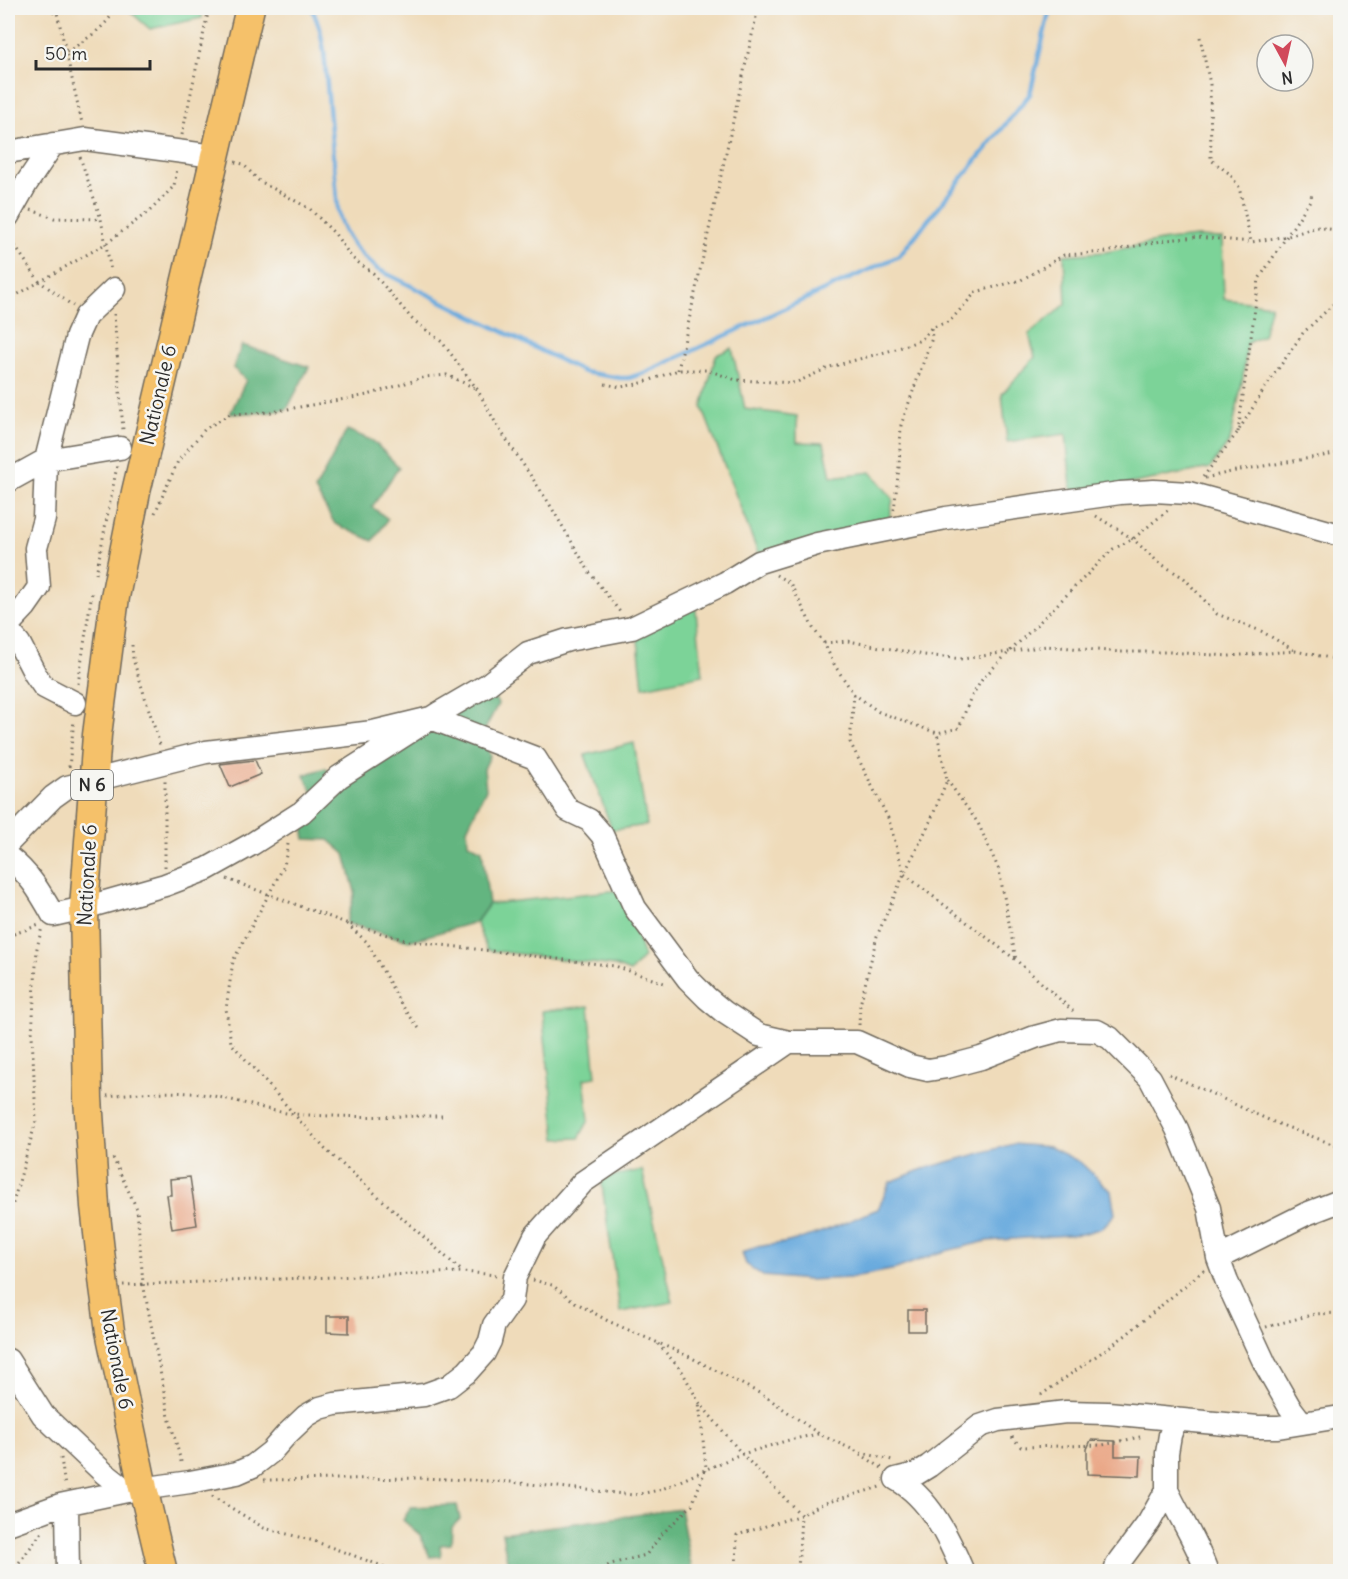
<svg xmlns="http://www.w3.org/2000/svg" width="1348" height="1579" font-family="Delius,sans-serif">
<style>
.green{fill:#7bd398;stroke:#537f62;stroke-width:1.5}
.forest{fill:#64b580;stroke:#487056;stroke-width:1.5}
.water{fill:#6babde;stroke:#4b6b84;stroke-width:1.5}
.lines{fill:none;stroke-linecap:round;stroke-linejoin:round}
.stream{stroke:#6babde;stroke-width:4.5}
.building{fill:#eaa888}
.minor-casing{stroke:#70695d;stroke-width:25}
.major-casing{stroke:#70695d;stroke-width:31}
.path{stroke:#70695d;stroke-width:3;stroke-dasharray:1.5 4.5;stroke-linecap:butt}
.minor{stroke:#fff;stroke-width:22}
.major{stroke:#f5c16b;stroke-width:28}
.labels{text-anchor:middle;stroke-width:5;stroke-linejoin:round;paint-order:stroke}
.shield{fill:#f6f6f2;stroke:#686867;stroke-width:1.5}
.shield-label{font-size:18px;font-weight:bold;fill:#2b2b2b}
.street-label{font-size:20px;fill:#2b2b2b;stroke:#f6f6f2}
</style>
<rect width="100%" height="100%" fill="#f6f6f2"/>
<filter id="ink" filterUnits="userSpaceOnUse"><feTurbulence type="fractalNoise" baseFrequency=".0167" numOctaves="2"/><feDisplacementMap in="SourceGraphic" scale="12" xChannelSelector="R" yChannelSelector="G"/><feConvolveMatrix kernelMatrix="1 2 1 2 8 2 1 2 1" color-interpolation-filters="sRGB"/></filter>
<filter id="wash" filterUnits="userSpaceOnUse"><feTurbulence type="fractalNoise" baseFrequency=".008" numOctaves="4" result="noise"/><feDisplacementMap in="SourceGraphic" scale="24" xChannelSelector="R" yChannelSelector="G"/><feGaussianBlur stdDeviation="1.35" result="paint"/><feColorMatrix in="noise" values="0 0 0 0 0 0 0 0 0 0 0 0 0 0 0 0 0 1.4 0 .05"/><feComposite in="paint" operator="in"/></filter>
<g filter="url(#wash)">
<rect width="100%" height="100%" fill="#efdbba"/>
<!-- green -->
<path class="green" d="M126,8H203L202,18L150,29Z
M1197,237L1222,238L1224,299L1271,305L1263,336L1247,343L1243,378L1230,441L1210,468L1074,495L1071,487L1066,434L1007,442L1002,394L1035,357L1029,334L1066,304L1064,255L1106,252L1166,240Z
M732,348L745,409L797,416V442L824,443L831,477L871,472L893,499L888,525L761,561L702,407L716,355Z
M695,603L703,675L643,687L637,631Z
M634,743L647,825L612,830L585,755Z
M621,890L644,957L630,972L615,966L487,950L476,922L489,904Z
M589,1006L596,1077L584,1079L589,1120L579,1138L556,1139L542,1011Z
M642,1170L673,1302L620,1312L601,1178Z"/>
<!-- forest -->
<path class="forest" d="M242,345L309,367L287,409L271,412L230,414L246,380L233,368Z
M347,430L373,441L399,467L372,507L388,519L373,541L335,524L315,490Z
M489,688L498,704L483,733L490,756L484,769L486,789L467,829L468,843L482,850L489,904L476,922L409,941L346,923L355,892L345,854L329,840L305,839L303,825L322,811L304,775L325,768L335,777Z
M457,1505L460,1519L452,1527L451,1544L440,1545L441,1556L430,1557L420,1535L403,1520L411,1507Z
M680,1509L692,1571H509L502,1533Z"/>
<!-- water -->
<path class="water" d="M1013,1144L1050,1147L1080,1162L1111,1191L1115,1214L1102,1228L1082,1234L987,1241L938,1253L896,1269L850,1278L808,1280L763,1276L746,1264L742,1253C757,1244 772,1246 788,1242C819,1235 848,1221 878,1209L890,1182L923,1169Z"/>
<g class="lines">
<!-- stream -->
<path class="stream" d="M312,8L320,29L324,51L338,210C343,238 357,251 377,269L584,372L620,378H629L644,373L899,256L1030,94L1050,8"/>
</g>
<g id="blocks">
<!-- building -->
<path class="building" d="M255,760L261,774L230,787L220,764Z
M190,1177L197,1225L172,1229L167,1195H171L170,1179Z
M908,1310H925V1331H908Z
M327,1316H349V1333L327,1332Z
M1091,1440L1115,1441V1456H1141L1140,1476L1087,1474V1449Z"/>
</g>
</g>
<g filter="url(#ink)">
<use href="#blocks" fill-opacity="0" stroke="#70695d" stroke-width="1.5"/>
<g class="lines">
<!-- minor casing -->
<g class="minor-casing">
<path id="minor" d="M8,152L85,139L214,156
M8,216L26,184L53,144
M8,481L46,460L120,448
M8,625L25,607L39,587L36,548L44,519L46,460L77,336L86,316L114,289
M8,630L19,643L35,674L44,687L75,703
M8,843L53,797L67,787L206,752L373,732L431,718L535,758L568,810L589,820L602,835L635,908L688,979L707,998L724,1012L759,1035L789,1042H857L910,1066L928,1070L947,1067L981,1058L1035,1037L1061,1030L1097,1031L1110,1038L1150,1078L1177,1129L1209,1208L1218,1258L1227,1282L1265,1364L1289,1406L1302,1423
M8,857C29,873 40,892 53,915L84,908L165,885L207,869L252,844L302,812L339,777L439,713L487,685L528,653L568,640L632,628L725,583L759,562L817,544L946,518L1120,493L1154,491L1189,493L1340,535
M1218,1258L1306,1214L1340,1201
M8,1360L43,1415L104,1473L127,1491
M896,1479L916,1474L929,1466L980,1426L998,1420L1066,1412L1108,1413L1258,1427H1278L1340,1417
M896,1479C929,1497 949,1538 963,1572
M1167,1490C1180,1518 1197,1543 1207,1572
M67,1504L68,1572
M8,1524L60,1505L127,1491L190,1482L237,1473L253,1466L271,1452L286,1435L306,1416L320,1408L335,1404L424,1395L449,1386L467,1372L484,1353L490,1341L494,1325L512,1300L515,1277L535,1236L583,1182L789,1042
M1115,1572L1117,1565L1149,1522L1167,1490V1453L1170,1435L1176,1419"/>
</g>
<!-- major casing -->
<g class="major-casing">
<path id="major" d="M163,1572L143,1488L110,1331L104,1287L95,1206L88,1098L84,908L97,735L115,597L136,492L250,8"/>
</g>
<!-- path -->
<path class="path" d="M49,8L56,15
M56,8L82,123
M1200,37L1210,84L1211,160L1230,174L1239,187L1251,242
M67,52C83,41 108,27 115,8
M182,135L209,8
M80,157L101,219L111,271
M235,162L243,164L258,180L310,209L335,234L352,258L373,273L412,319L442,342L477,389L498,427L547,500L590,573L620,612
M31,210L54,218L101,219
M8,236L39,281L73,306
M8,300L107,243L152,209L174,186L177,168
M114,314L123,430
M678,370L758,8
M605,384L621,387L642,383L678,370H707L736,380L795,383L830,367L896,349L921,340L931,328L950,321L976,292L1021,280L1064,255L1106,252L1166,240L1197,237L1251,242L1288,236L1317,227L1340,231
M1238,432L1259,279L1311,199L1312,191
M1203,477L1237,433L1265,388L1303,333L1340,298
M1205,478L1240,470L1340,453
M894,510L899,467L901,425L932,338L931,328
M155,513L178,461L205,429L230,414L271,412L368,395L425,377L447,375L475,388
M1096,516L1133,539L1158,562L1184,578L1217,614L1261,631L1294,650
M96,574L117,466
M776,575L790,583L813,628L824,643L835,666L854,694L879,712L937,733L959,728L970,699L983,678L1113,549L1133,539L1168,510
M824,643L848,641L924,655L963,659L1046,646L1121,652H1169L1229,656L1295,651L1340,660
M132,645L133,659L160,745
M78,684L92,592
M854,694L850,742L889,820L904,874L1016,960L1073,1011
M69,767L74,720
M947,780L978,823L999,870L1016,960
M288,844L284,866L233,961L226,1009L231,1043L325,1149L463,1272
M165,867V781
M227,879L346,923L409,941L615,966L664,983H667
M347,924L367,942L401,1004L421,1031
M8,936L39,925
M859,1025L860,1005L877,936L904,874L930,822L947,780L937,733
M1169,1074L1271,1121L1340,1147
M107,1096C134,1093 163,1091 190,1093C226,1095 259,1110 294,1114C343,1118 393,1116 442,1116
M113,1158L137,1209L143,1283L169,1417L182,1465
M8,1221L36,1121L32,1034L37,948L42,927
M533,1280L552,1285L575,1302L608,1321L688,1356L765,1396L819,1434L858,1452L892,1460
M123,1285L463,1272L497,1275
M1266,1327L1315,1314L1340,1313
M658,1344L682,1371L698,1401L742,1454L801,1515L798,1572
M1041,1395L1126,1335L1205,1269
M1012,1437L1021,1447L1103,1445L1144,1436
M860,1454L882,1468
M61,1458L65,1487
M264,1480L423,1478L511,1482L634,1495L660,1490L736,1456L789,1440L818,1434
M212,1496L264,1528L314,1541L390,1569L391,1572
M12,1572L42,1532
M597,1572L611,1564L646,1555L662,1534L692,1505L706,1468L699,1402
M736,1572L737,1535L801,1515L822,1504L880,1487"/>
<!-- minor -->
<use href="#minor" class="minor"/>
<!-- major -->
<use href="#major" class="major"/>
</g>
</g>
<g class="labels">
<!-- shield labels -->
<rect class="shield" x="71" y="770" width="42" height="30" rx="4.5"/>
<g class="shield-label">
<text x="92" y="791">N 6</text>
</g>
<!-- street labels -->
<g class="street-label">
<text transform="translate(158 395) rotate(-77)" y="7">Nationale 6</text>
<text transform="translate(87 875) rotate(-87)" y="7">Nationale 6</text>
<text transform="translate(117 1359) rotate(79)" y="7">Nationale 6</text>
</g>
</g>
<!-- margin -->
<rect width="1348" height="1579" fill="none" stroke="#f6f6f2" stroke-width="30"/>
<!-- north arrow -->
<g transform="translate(1285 63) rotate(172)"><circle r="28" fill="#f6f6f2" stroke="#a5a5a2" stroke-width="1.5"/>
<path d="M0-4.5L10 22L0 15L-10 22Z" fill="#d1495b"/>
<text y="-9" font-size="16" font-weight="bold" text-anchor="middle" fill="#2b2b2b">N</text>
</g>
<!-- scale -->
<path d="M36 60v9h114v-9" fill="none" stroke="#2b2b2b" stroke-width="3"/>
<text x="45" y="60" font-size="18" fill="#2b2b2b" stroke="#f6f6f2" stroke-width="4.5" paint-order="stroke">50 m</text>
</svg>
